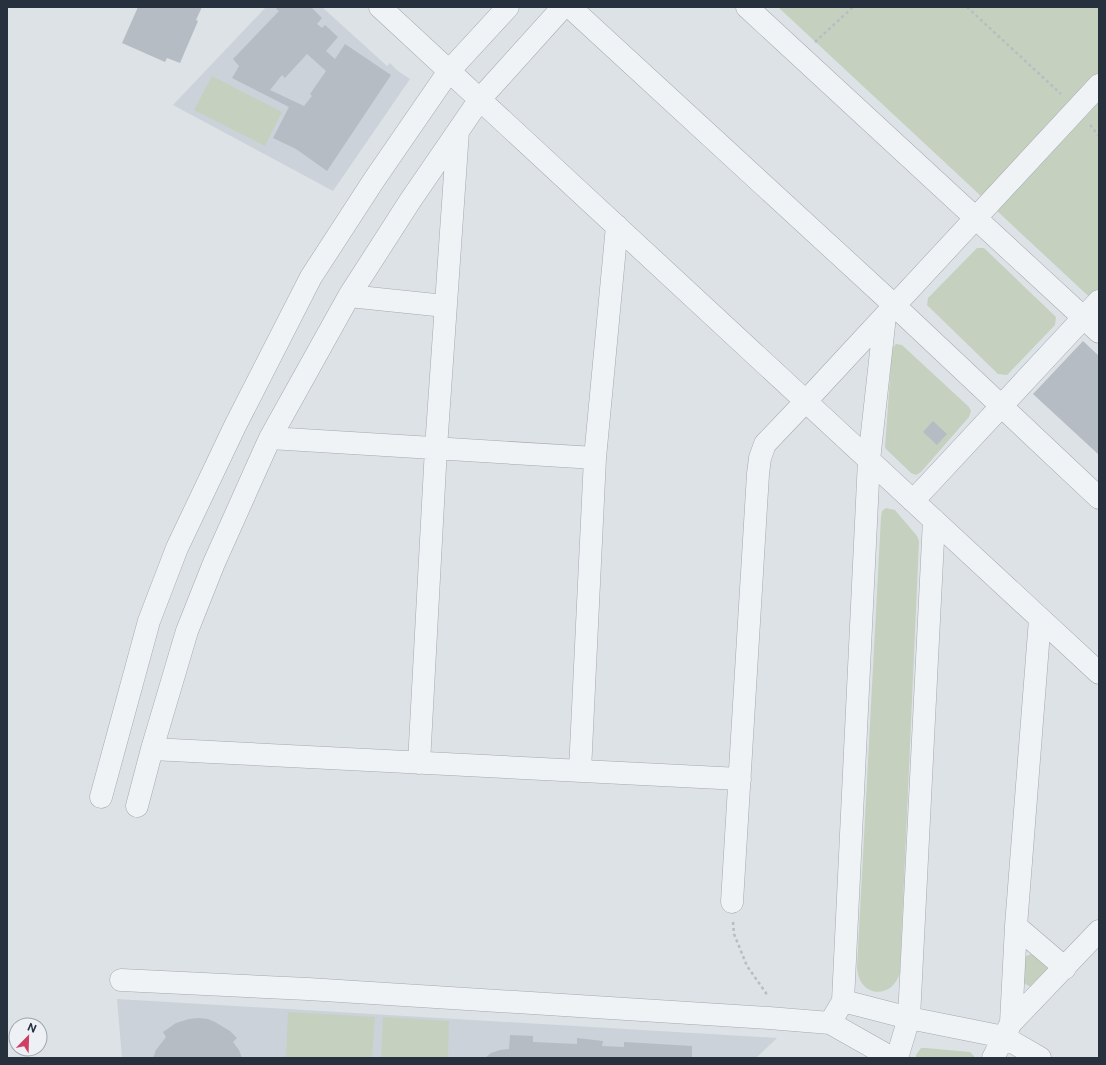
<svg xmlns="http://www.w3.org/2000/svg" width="1106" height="1065" font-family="'Public Sans',sans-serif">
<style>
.built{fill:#cbd2d9}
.green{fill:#c5d1be}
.building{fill:#b5bcc4;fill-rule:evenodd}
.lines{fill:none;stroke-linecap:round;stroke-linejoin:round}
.minor-casing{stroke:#a3a9b1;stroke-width:23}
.path{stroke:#b8bdc2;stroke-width:2.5;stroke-dasharray:3 3;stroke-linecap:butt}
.minor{stroke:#f0f3f6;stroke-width:22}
</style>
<rect width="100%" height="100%" fill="#dde2e7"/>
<!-- built -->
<path class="built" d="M266,7H322L387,66L390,63L398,71L410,79L333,191L173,105Z
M117,999L777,1038L756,1058H122Z"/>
<!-- green -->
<path class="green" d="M778,7H1099V306Z
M212,76L282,112L265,146L194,110Z
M977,248H984L1056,317L1055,325L1007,375L998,374L927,305L928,298Z
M896,344L902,345L969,407L971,411L969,417L921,472L916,475L911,473L885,448L892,348Z
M886,508L895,510L917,536L919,541L900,972C893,1000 859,998 857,968L881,517L882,511Z
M1033,954L1052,971L1032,987L1027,985L1023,982L1024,958L1028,955Z
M288,1012L375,1017L372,1058H286Z
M383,1017L449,1021L448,1058H381Z
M921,1048H926L970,1052L974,1056V1058H916V1055Z"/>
<!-- building -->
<path class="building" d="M138,7H202L196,20L198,21L180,63L167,58L165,62L122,43Z
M278,7H311L322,18L317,24L322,28L325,25L338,37L326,51L335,59L345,44L391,75L327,171L296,149L273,138L289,107L232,78L239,66L233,59L279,11L276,9ZM307,54L326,71L310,94L312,96L304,106L270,90L282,75L285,78Z
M1083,341L1099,356V455L1033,394Z
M933,421L947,434L937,445L923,432Z
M198,1018L208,1019L215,1022L230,1031L237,1038L233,1042L239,1050L242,1058H153L156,1050L166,1037L163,1032L176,1023L189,1019Z
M510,1035L533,1036V1042L577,1044V1038L603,1041L602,1046L624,1047V1042L692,1046V1058H485L491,1053L500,1050L509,1049Z"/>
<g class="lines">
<!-- minor casing -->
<g class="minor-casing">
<path id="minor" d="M380,7L1099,673
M570,7L894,305L1099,498
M747,7L1099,332
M349,296L445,306
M270,438L595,458
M913,501L1099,301
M934,520L909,1018L1004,1037L1040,1058
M152,749L740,779
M419,763L436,448L458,131
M580,771L595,458L617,226
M101,797L149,621L177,548L235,426L311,277L374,180L449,71L508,7
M137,806L152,749L187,631L214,563L270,438L349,296L410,201L480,99L563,7
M732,902L758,474L760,458L765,444L806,401L1099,85
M1016,926L1065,968
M121,980L308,989L769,1018L830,1023L843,1001L869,460L885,316
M843,1001L909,1018L897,1058
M830,1023L892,1058
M1011,1023L1099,931
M993,1058L1011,1023L1016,926L1040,619"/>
</g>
<!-- path -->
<path class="path" d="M967,7L1061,94
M815,42L853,7
M1090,125L1099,136
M733,922L734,934L747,966L766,993V997"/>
<!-- minor -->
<use href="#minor" class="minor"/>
</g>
<!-- border -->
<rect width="1106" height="1065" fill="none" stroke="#27313e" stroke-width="16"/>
<!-- north arrow -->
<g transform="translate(28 1037) rotate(23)"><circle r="19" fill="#edf1f5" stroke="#9ea4ac"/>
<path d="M0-3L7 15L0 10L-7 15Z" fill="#cf3f63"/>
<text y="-6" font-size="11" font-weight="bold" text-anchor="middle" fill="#27313e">N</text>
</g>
</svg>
